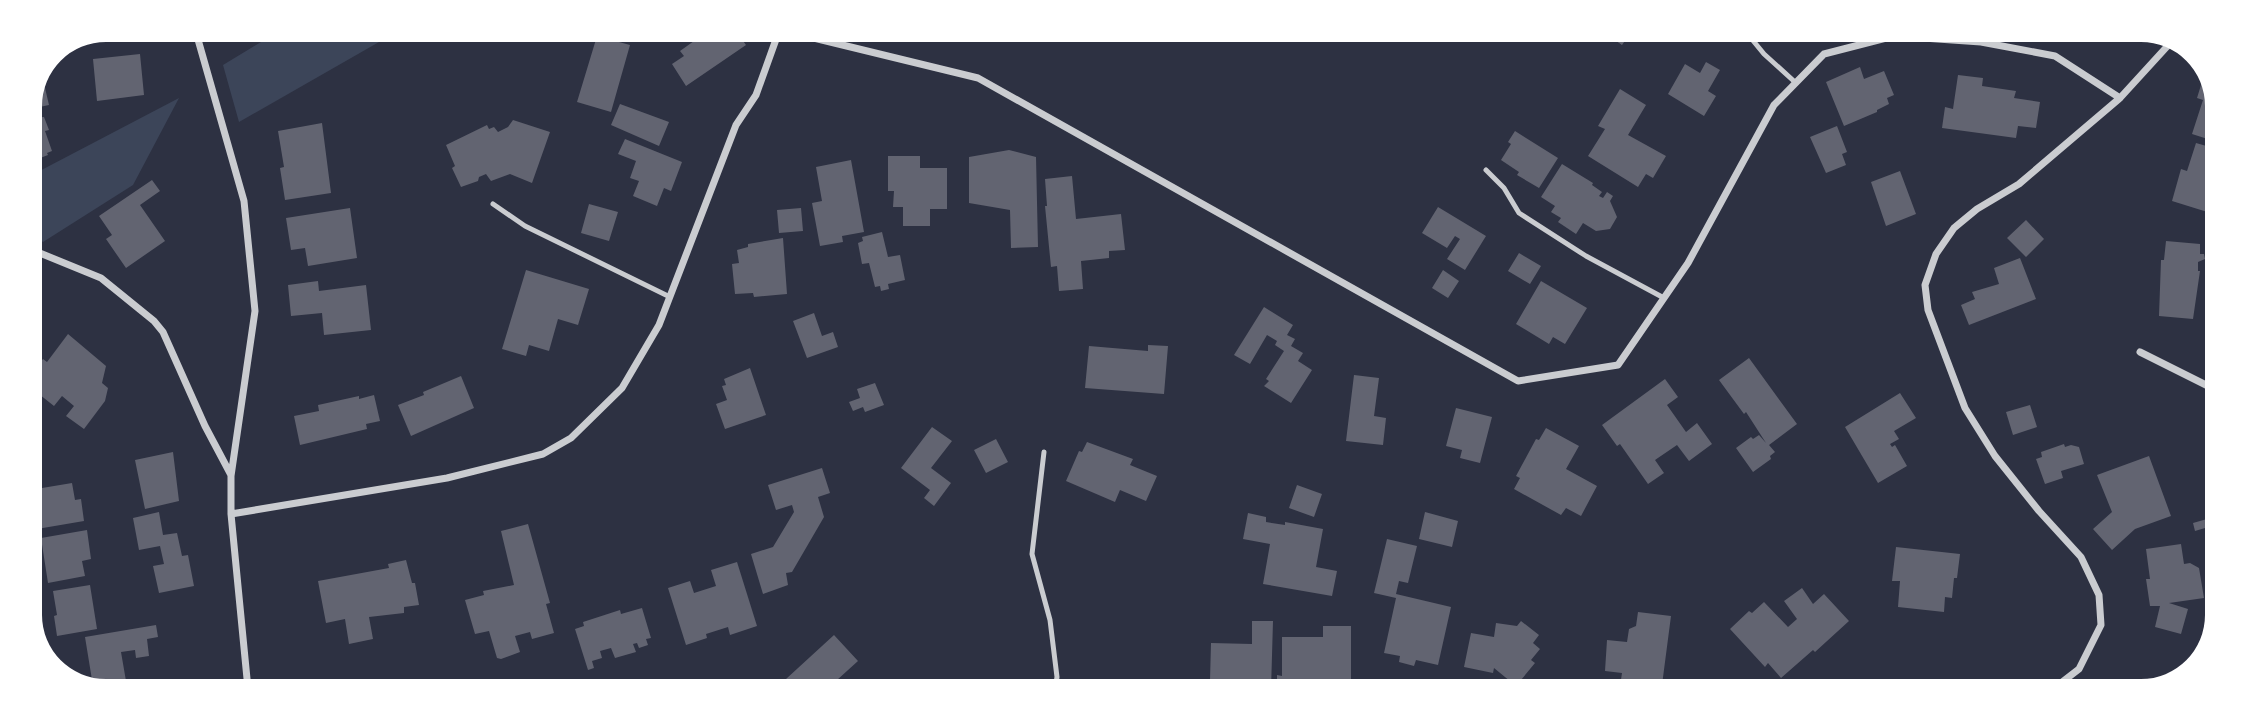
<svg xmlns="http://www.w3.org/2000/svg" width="2247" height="721" font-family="Lato,sans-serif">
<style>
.green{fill:#3c4559}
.building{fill:#626471}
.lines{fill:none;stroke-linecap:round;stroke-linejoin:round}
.service{stroke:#caccd0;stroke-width:5}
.minor{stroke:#caccd0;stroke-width:7}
</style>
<rect width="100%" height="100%" fill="#2d3142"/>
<!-- green -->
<path class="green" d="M281,30H400L239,122L223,65Z
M179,98L133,185L43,242L30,230V176Z"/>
<!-- building -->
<path class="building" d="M686,31H736L746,45L686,86L672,64L684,56L680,51L694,41Z
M1603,32H1631L1622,45Z
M597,36L630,45L611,112L577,102Z
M140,54L144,95L97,101L93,59Z
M1706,62L1720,70L1708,91L1716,96L1704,116L1668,94L1685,64L1700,73Z
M1860,67L1864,79L1884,71L1894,95L1887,98L1889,104L1877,110V112L1844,126L1826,82Z
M2205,72L2217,100V142L2192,134L2203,100L2197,98Z
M42,75L49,105L30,109V105Z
M1958,75L1983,78L1982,86L2016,91L2014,98L2040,102L2036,128L2018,126L2016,138L1942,128L1945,107L1953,109Z
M1620,89L1646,105L1628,135L1666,156L1653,178L1646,174L1638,187L1588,156L1605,129L1598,126Z
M620,104L669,122L659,146L611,125Z
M44,117L49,130L45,131L52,151L47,153L48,155L30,162V118Z
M513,120L550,132L532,183L510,174L491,181L486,174L479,177L478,181L461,187L452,168L455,166L446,145L487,125L489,129L494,127L498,132L508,127Z
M322,123L331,193L285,200L280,168L284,167L278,131Z
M1837,126L1847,152L1842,154L1846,165L1826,173L1810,137Z
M1515,131L1558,158L1539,188L1517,175L1519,172L1501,160L1511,144L1508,142Z
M625,139L682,162L671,191L664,188L657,206L633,196L639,181L630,178L636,161L618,154Z
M2196,143L2217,149V215L2172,201L2181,169L2187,171Z
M1009,150L1036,157L1038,247L1011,248L1010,210L969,203V157Z
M888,156H920V168H947V209H930V226H903V207H893L894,191H888Z
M851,160L864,232L842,236L843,242L820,246L812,203L822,201L816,167Z
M1562,164L1593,183L1592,185L1602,192L1599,196L1603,198L1607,192L1613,196L1610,201L1617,217L1610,229L1596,231L1583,223L1576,234L1558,222L1561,218L1551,212L1555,206L1541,197Z
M1900,171L1916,214L1886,226L1871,182Z
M1072,176L1076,219L1121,214L1125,250L1109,251V258L1081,261L1083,289L1059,291L1057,266L1051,267L1045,206H1047L1045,179Z
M152,180L160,191L140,205L165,241L126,268L106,239L112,235L99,216Z
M589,204L618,212L609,241L581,233Z
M1438,207L1486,236L1465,270L1447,259L1460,239L1455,236L1447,248L1422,233Z
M350,208L357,258L308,266L305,248L291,250L286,218Z
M801,208L803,231L779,233L777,210Z
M2026,220L2044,239L2026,257L2007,238Z
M882,232L888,257L900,255L905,280L888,284L889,289L881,291L880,286L875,287L869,263L862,264L858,243L863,241L862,237Z
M783,238L787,294L754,297L753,293L735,294L732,264L739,263L737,250L748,247V244Z
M2166,241L2200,244V254H2204L2205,259L2198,262V271H2200L2193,319L2159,316L2161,260H2164Z
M1519,253L1541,266L1530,284L1508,271Z
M2020,258L2036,299L1969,325L1961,305L1975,299L1972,292L1999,284L1994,268Z
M526,270L589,289L578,325L558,319L549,351L529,345L526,356L502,349Z
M1443,270L1459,281L1448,298L1432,288Z
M318,281L319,291L366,285L371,330L324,335L322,313L291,316L288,285Z
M1541,281L1587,308L1565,344L1553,337L1549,344L1516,324Z
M1264,307L1293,325L1287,335L1295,339L1291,346L1303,353L1298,361L1312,370L1291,403L1264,386L1269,381L1266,379L1284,351L1275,345L1277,341L1267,335L1250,364L1234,355Z
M814,313L822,336L833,332L838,347L807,358L793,321Z
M68,334L106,366L102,383L108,388L105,401L84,429L66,416L74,406L62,396L54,406L30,387L35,377L31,374L43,359L47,362Z
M1148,345L1168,346L1164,394L1085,388L1089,346L1148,351Z
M1749,358L1797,424L1769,445L1775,452L1770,456L1771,459L1753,472L1736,448L1751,437L1753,439L1759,435L1766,443L1746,412L1744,414L1719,380Z
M750,368L766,415L725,429L716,404L727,400L722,386L726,385L724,379Z
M1354,375L1379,378L1374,416L1386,418L1383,445L1346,441Z
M461,376L474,408L411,436L398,405L424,395L423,392Z
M1665,379L1678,397L1667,405L1686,432L1697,423L1712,444L1689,461L1677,445L1655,460L1664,473L1648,484L1620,444L1617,446L1602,425Z
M875,383L884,405L865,412L863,407L853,411L849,402L860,398L857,389Z
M1900,393L1916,418L1894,431L1899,439L1890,444L1892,447L1895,445L1907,466L1878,483L1845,427Z
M374,395L380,421L366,424L367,429L300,445L294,416L319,411L318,405L359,396V399Z
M2030,405L2037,427L2013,435L2006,412Z
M1456,408L1492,417L1480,463L1460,458L1462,450L1446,446Z
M932,427L952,441L931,468L951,483L934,506L924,498L930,490L901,468Z
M1546,428L1579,446L1566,469L1597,486L1581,516L1566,508L1561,515L1514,489L1520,478L1516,476L1536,439L1539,440Z
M996,439L1008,462L986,473L974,450Z
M1087,442L1133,459L1130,465L1157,476L1146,501L1120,490L1115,502L1066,481L1079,451L1082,452Z
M2064,444L2065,447L2071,445L2079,447L2084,464L2061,471L2063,478L2045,484L2036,459L2042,457L2041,452Z
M173,452L179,501L145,509L135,460Z
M2149,456L2171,516L2135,529L2112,550L2093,529L2112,512L2097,475Z
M822,468L830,493L818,497L824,517L792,572L786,573L788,585L763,594L751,554L773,547L794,512L792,505L776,510L768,485Z
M72,483L75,500L81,499L84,521L37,529L35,512L31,513L30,490Z
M1297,485L1322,494L1314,517L1289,508Z
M159,512L163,535L177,533L182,556L188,555L194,586L159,593L153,566L164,564L160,546L139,550L133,518Z
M1425,512L1458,521L1452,547L1419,539Z
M1248,513L1266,517V522L1285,525V522L1323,529L1316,567L1337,571L1332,596L1263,584L1270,544L1243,539Z
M2214,517L2215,525L2195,531L2193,523Z
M528,524L550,603L546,604L554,633L532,639L530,632L515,636L520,652L501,659L497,658L489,631L475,634L465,600L484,595L483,591L514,585L501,531Z
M87,530L91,559L82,561L85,576L48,583L41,538Z
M1387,539L1417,546L1408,583L1399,581L1396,594L1451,607L1438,665L1416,660L1414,666L1399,662L1400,656L1384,653L1396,598L1374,593Z
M2181,544L2184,564L2190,563L2199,568L2204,598L2169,603L2188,609L2181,634L2155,627L2160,606H2150L2146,579H2150L2146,549Z
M1896,547L1960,554L1957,578H1954L1952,598L1945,597L1944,612L1898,607L1900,581H1892Z
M406,560L412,583H415L419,605L404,607V613L369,617L373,639L349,644L345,619L326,623L318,581L389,568L388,564Z
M737,562L757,626L730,635L728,627L706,634L707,638L686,645L668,588L690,581L694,593L716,586L711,570Z
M90,585L97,629L57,636L54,616L57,615L53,591Z
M1802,588L1813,604L1824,594L1849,621L1815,652L1813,650L1781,678L1768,663L1765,667L1730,629L1749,611L1752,613L1764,602L1788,627L1797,619L1784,601Z
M642,608L651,638L646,639L648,645L639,648L637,643L633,644L636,652L615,658L611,648L600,651L602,658L592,661L594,668L588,670L575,629L584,626L583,622L620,610L621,614Z
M1638,612L1671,616L1662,685L1647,683L1646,689L1620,686L1622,673L1605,671L1607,640L1627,642L1629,629L1636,626Z
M1252,621H1273L1271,690H1229V680H1210L1211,643L1252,644Z
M1521,621L1539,635L1533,643L1540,649L1531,660L1535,663L1516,686L1494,668L1493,673L1464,667L1471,633L1494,637L1496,623L1517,626Z
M156,625L158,637L147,639L149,656L136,658L135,650L121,652L126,681L93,686L85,637Z
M1323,626H1351V687L1277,690V675L1282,676V637H1323Z
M834,635L858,661L826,690L790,689L786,685L789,682L786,679Z
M161,680L162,689H124V687Z"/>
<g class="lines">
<!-- service -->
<path class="service" d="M1746,32L1764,54L1796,83
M1486,170L1504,188L1519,213L1586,256L1664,298
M493,204L525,226L670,297
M1044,452L1032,554L1050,620L1057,677L1055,690"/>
<!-- minor -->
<path class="minor" d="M197,30V36L244,201L255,311L231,476V514L248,689
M785,31L978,78L1518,381L1618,365L1688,263L1774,105L1824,54L1894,36L1981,42L2055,56L2120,98
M30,249L101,278L154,321L163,332L205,426L231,475
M2140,352L2216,390
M231,514L447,478L543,454L571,438L622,388L659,325L736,125L756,95L779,31
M2031,691L2057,686L2079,669L2101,625L2099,595L2081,557L2039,511L1995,456L1965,408L1928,310L1925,285L1936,254L1954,228L1977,209L2019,184L2120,98L2173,40"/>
</g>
<!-- crop -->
<path d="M0 0H2247V721H0ZM106 42H2141A64 64 0 0 1 2205 106V615A64 64 0 0 1 2141 679H106A64 64 0 0 1 42 615V106A64 64 0 0 1 106 42Z" fill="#fff" fill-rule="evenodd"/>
</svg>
